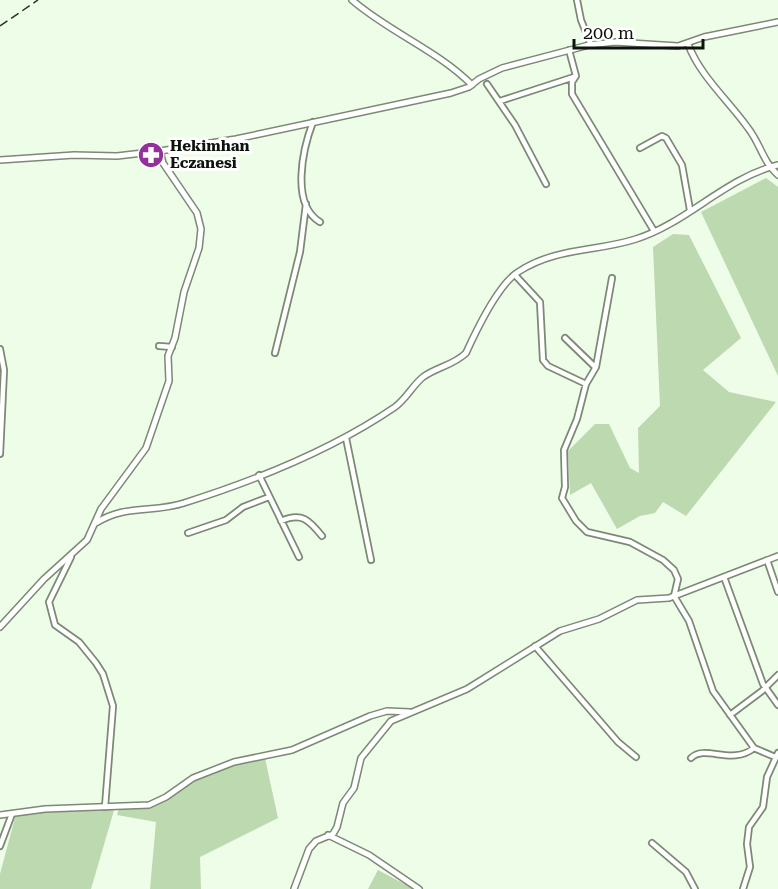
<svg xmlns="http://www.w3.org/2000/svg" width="778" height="889" font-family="'Roboto Serif',serif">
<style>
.green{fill:#bdd9b0}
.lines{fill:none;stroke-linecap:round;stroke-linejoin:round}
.minor-casing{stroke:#7b8975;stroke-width:8}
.tertiary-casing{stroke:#7b8975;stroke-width:8}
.minor{stroke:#fff;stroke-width:4.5}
.tertiary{stroke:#fff;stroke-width:5}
.rail{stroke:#292f26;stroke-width:1.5;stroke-dasharray:9 4.5;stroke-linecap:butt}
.labels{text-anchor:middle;stroke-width:6;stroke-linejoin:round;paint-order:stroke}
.poi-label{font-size:15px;font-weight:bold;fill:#0e130c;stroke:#fff;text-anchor:start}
</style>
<rect width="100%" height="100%" fill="#eefde7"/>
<!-- green -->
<path class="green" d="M766,178L778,187V376L701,212Z
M673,234L689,235L741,338L703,370L729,392L776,402L686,516L663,502L655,513L640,516L617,529L591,483L570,495L568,451L595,424H609L630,468L639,473L638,428L660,406L653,247Z
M265,758L278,818L200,857L201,889H150L156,822L117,815L119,807L162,799L203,774Z
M115,807L91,889H0V874L16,814Z
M378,870L414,889H368Z"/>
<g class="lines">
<!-- minor casing -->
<g class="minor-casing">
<path id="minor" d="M577,0L581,20L591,45
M569,50L576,76L572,82V94L654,231
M487,84L515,125L546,184
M500,101L574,77
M313,122C303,148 290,204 320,222
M640,148L662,136L666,138L682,165L690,210
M515,275L540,302L543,360L548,366L586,384L577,419L564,450L565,487L562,498L576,521L587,532L630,542L663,560L674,570L678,579L674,596L689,621L713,691L754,748L775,757
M565,338L595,367
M159,346L172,347
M0,349L4,370L0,454
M275,353L300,252L306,204
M586,384L596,367L612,278
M346,438L371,560
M259,475L299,557
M281,521C302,512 309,520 322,536
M188,533L226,520L243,507L269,497
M71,557L49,602L55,625L79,642L96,663L103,674L113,706L105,807
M767,560L778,592
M724,577L763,684L778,705
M535,646L618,742L636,757
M730,715L762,691L778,675
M691,758C705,744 732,766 754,748
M652,843L686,872L695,889
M0,846L12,814
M743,889L750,867L747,844L749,827L763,807L767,777L778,753"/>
</g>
<!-- tertiary casing -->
<g class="tertiary-casing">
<path id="tertiary" d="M352,0C389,32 437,50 472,85
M688,44C700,76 728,100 748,128C760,143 763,162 778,175
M0,160L74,155L117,156L160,151L236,139L451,93L469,87L479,79L502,68L589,45L615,42L678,46L704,37L778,22
M96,523C125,504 154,513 184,503C257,480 332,450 395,407C406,399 413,385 423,377C437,367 454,365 466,353C476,331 498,285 518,272C556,247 596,252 636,239C687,223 725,178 778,165
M0,627L44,579L87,540L101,509L146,448L169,381L168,356L175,338L184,292L199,248L201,229L197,213L163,163L160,151
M0,815L45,809L149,805L166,797L193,778L234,762L292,750L370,716L387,711L410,712
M328,835L369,855L419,889
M294,889L309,849L316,841L333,834L337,827L343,803L354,788L361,758L391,721L467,689L560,631L599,619L637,600L669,598L778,556"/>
</g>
<!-- minor -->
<use href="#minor" class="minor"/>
<!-- tertiary -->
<use href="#tertiary" class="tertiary"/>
<!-- rail -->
<path class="rail" d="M0,26L38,0"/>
</g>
<!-- icons -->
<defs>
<g id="pharmacy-disc" transform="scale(1.35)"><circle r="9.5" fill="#923199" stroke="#fff"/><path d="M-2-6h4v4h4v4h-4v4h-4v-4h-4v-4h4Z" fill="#fff"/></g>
</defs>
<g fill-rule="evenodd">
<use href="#pharmacy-disc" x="151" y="155"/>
</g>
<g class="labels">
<!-- poi labels -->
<g class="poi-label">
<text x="170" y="151">Hekimhan<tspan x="170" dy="17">Eczanesi</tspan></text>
</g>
</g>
<!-- scale -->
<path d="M574 39v9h129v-9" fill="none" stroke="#0e130c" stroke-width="3"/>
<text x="583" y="39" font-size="18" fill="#0e130c" stroke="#ffffff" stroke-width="4.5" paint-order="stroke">200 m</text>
</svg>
